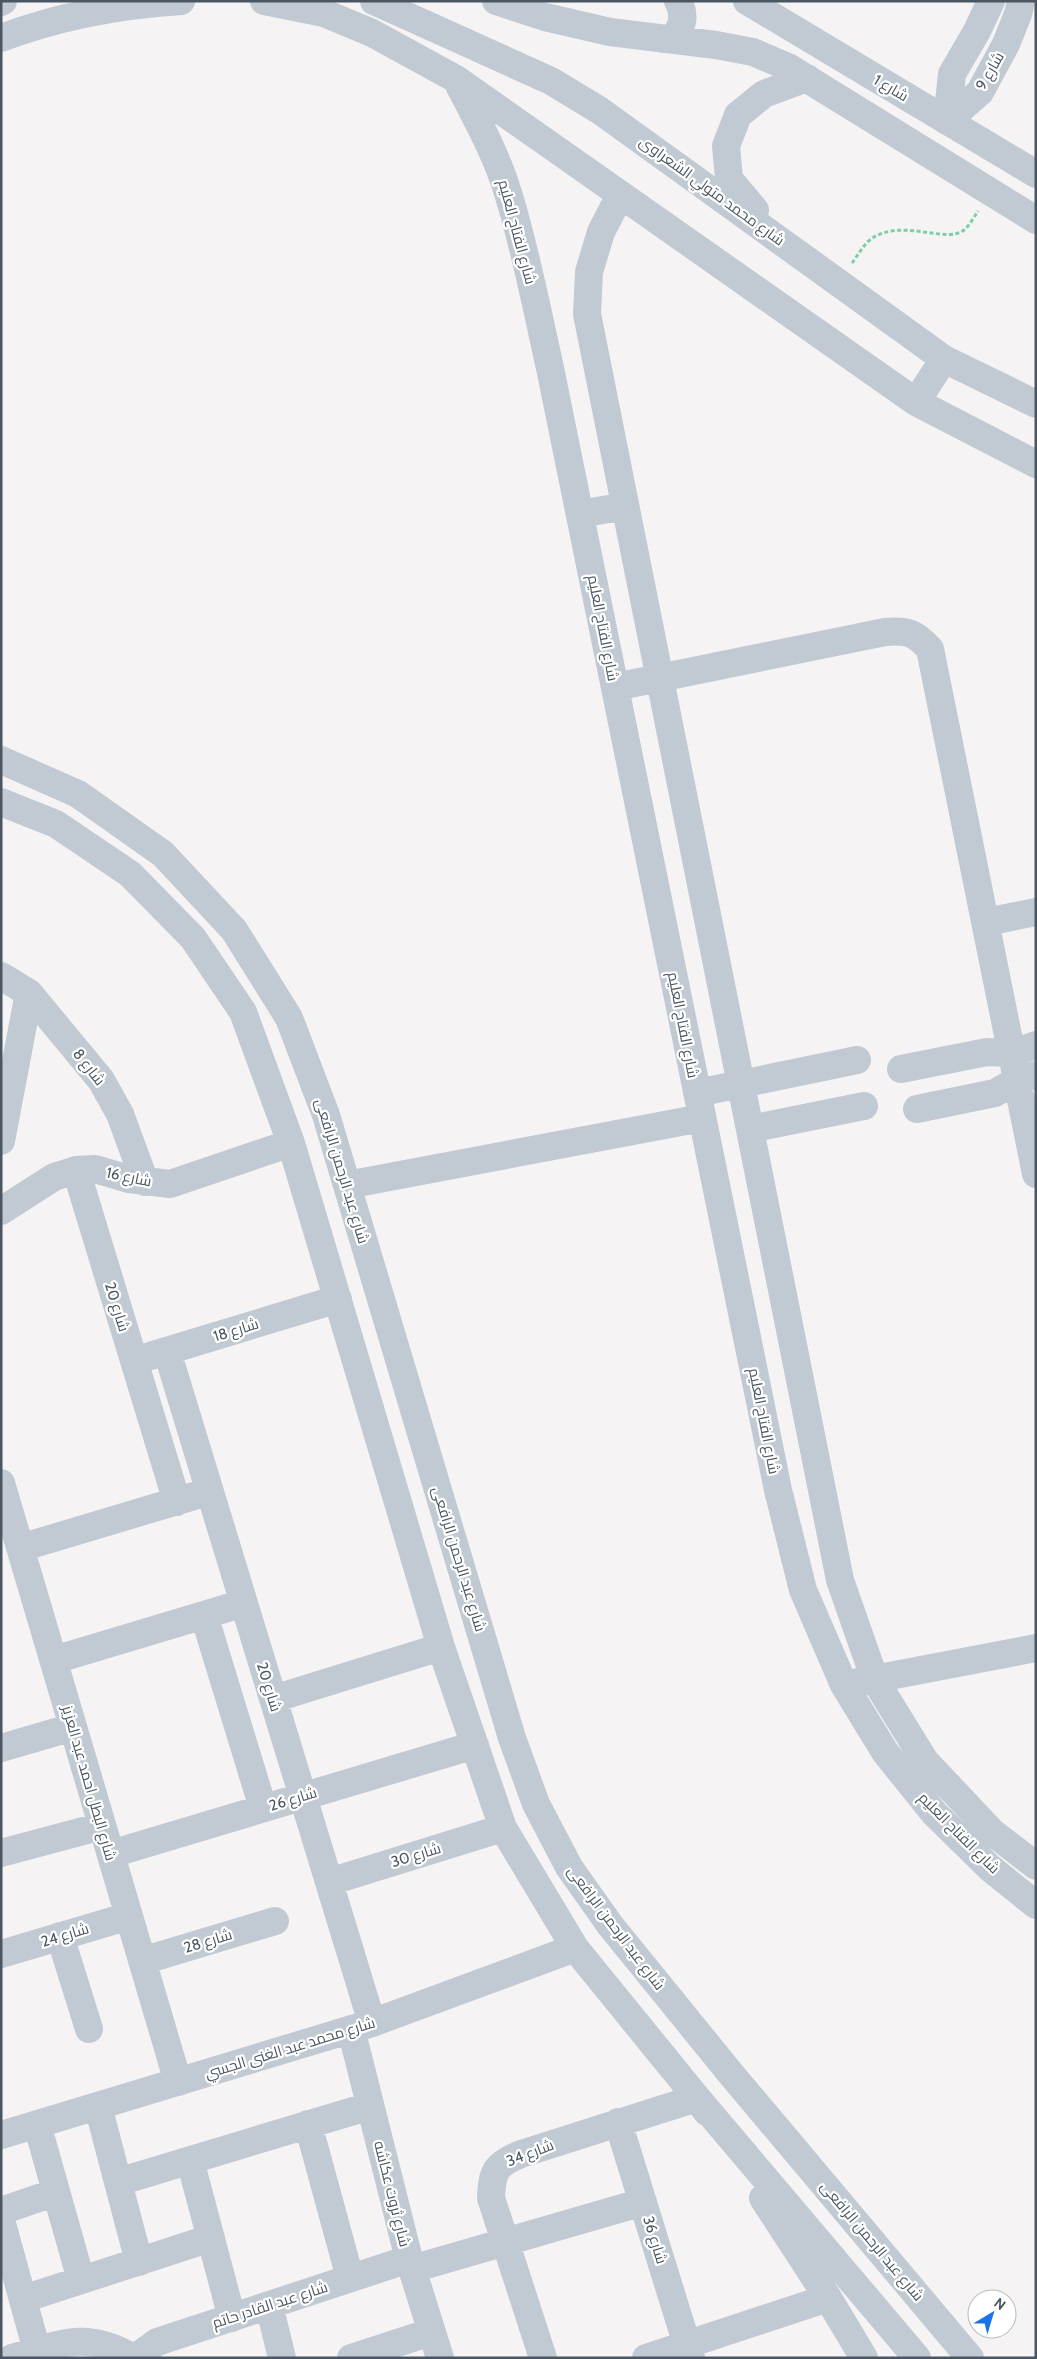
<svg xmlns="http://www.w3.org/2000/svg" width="1037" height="2359" font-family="Cabin,Cairo,sans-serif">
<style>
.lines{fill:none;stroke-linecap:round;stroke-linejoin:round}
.path{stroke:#7ad0a6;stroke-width:3;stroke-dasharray:4 2.5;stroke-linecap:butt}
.minor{stroke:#c1cad2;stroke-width:28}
.labels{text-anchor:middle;stroke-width:4.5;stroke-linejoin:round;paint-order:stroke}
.street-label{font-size:15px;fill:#4a5661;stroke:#fff}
</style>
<rect width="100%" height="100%" fill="#f5f3f3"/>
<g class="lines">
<!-- path -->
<path class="path" d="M852,263C858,255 865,242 874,237C905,219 946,244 964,230C970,225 974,217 978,211"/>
<!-- minor -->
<path class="minor" d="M264,1L324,13L372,33L456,79L916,402L1036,464
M374,1L551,81L599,110L944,359L1036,404
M496,1L545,17L610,32L716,45L753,52L788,67L1036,220
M747,1L1036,174
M1,2L3,1
M1,38C59,16 119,5 181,1
M663,39H672C683,28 686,15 678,1
M456,79C475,116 496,153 508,193C526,251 537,310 550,368L778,1490L803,1590L844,1685L885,1752L934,1813L990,1868L1036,1905
M947,121L980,92L1006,44L1018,14L1021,1
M947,121L952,74L977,31L991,1
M620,195L601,232L589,272L587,314L840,1580L875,1680L925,1761L992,1832L1036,1866
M755,210L729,179L726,146L738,115L764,94L807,78
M916,402L944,359
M580,514L625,506
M615,687L885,632C908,630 915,633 930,649L1036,1174
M1,760L78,794L163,854L234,930L289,1018L326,1115L512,1738L536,1804L569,1867L610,1925L731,2074L970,2358
M1,802L56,824L130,874L193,938L243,1012L291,1143L441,1647L503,1828L575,1948L697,2098L917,2358
M986,922L1036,912
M1,976L29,993L101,1080L120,1114L145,1182
M901,1069L987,1052L1012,1053L1036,1045
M697,1093L857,1060
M917,1109L995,1093L1017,1080L1036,1075
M750,1129L864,1106
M1,1141L29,993
M76,1170L177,1502
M347,1185L702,1118
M1,1211L54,1177L76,1170L95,1169L129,1179L170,1184L291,1143
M167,1351L372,2023
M150,1356L338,1299
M1,1483L178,2082
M20,1548L194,1496
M204,1615L263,1808
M54,1660L244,1603
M858,1682L1036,1648
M273,1699L441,1647
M1,1748L73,1727
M1,1853L102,1826
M111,1854L475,1745
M329,1882L503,1828
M60,1936L89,2029
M1,1954L129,1916
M142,1961L275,1921
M351,2029L409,2259L440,2358
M98,2106L139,2262
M618,2122L691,2358
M37,2124L81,2280
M308,2124L350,2278
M1,2135L372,2023L575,1948
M190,2160L232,2318
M118,2182L370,2106
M763,2198L828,2298L864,2358
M1,2211L56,2192
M1,2220L39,2358
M412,2269L643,2202
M23,2299L211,2238
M269,2305L282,2358
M12,2358C61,2344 86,2330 133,2358
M135,2358L157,2342L409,2259
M351,2358L431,2332
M543,2358L491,2198C492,2171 496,2164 521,2154L697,2098L707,2112
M646,2358L828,2298"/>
</g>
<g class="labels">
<!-- street labels -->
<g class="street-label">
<text transform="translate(990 71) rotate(-60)" y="5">شارع 9</text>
<text transform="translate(891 88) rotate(31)" y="5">شارع 1</text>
<text transform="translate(712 191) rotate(36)" y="5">شارع محمد متولي الشعراوى</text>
<text transform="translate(517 232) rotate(75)" y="5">شارع الفتاح العليم</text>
<text transform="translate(603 628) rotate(79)" y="5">شارع الفتاح العليم</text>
<text transform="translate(683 1025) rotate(79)" y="5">شارع الفتاح العليم</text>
<text transform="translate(89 1067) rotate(52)" y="5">شارع 8</text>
<text transform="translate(342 1171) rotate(73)" y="5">شارع عبد الرحمن الرافعى</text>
<text transform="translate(129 1177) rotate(12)" y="5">شارع 16</text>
<text transform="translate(117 1307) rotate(73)" y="5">شارع 20</text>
<text transform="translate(236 1330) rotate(-17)" y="5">شارع 18</text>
<text transform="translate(764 1421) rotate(79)" y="5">شارع الفتاح العليم</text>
<text transform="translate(459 1559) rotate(73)" y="5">شارع عبد الرحمن الرافعى</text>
<text transform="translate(269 1687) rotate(73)" y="5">شارع 20</text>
<text transform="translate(89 1783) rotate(74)" y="5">شارع البطل احمد عبد العزيز</text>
<text transform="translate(293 1799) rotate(-17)" y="5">شارع 26</text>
<text transform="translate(959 1833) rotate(45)" y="5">شارع الفتاح العليم</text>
<text transform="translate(416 1855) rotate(-17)" y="5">شارع 30</text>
<text transform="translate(616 1928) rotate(53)" y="5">شارع عبد الرحمن الرافعى</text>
<text transform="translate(65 1935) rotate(-17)" y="5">شارع 24</text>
<text transform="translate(208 1941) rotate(-17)" y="5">شارع 28</text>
<text transform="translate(290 2048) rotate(-17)" y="5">شارع محمد عبد الغنى الجسي</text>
<text transform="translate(530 2153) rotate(-21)" y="5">شارع 34</text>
<text transform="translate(392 2194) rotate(76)" y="5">شارع ثروت عكاشه</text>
<text transform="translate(655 2240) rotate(73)" y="5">شارع 36</text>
<text transform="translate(872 2241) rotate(50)" y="5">شارع عبد الرحمن الرافعى</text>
<text transform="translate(270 2305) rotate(-18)" y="5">شارع عبد القادر حاتم</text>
</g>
</g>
<!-- border -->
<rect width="1037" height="2359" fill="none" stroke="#4a5661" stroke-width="5"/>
<!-- north arrow -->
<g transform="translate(992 2314) rotate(38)"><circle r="24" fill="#ffffff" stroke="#b7bbc0"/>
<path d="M0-4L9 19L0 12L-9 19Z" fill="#1a73e8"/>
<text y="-8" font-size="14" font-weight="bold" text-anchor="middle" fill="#4a5661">N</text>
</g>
</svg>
